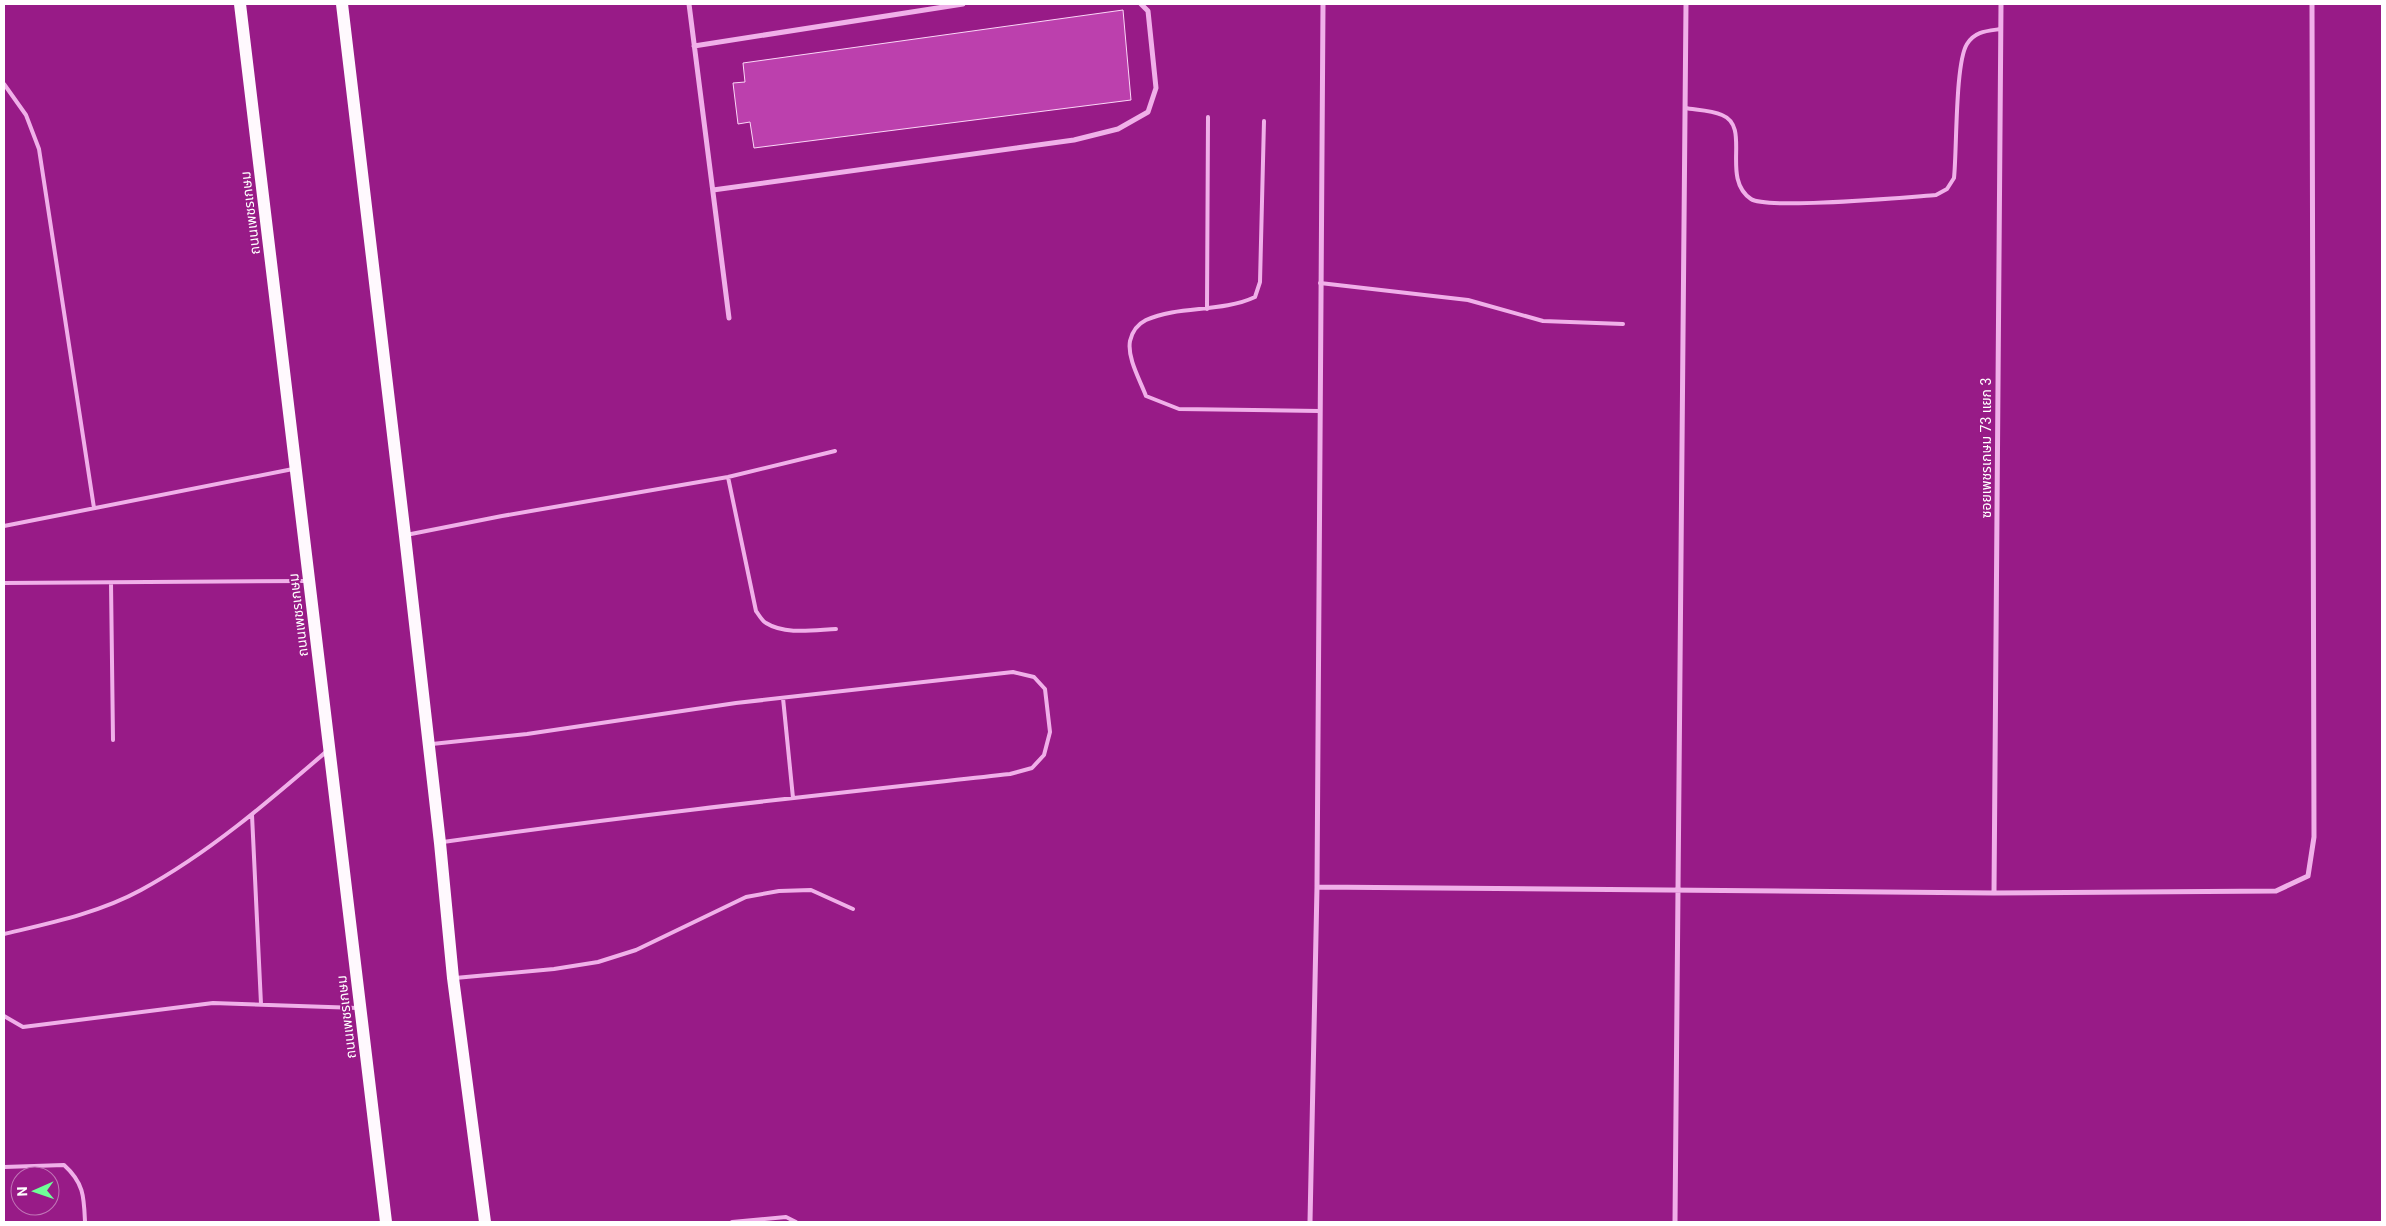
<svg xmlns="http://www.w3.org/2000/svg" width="2386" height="1226" font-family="Roboto,'Noto Sans Thai',sans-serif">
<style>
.building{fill:#bc40ad;stroke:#fbd7f7}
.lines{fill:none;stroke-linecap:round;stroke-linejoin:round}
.lane{stroke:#f0b0e9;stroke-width:4}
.street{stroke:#f0b0e9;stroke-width:5}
.primary{stroke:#fff9fe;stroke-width:12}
.labels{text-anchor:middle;stroke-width:4;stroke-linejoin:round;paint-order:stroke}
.street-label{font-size:14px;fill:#fff;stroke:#981b87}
</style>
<rect width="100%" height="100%" fill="#981b87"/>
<!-- building -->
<path class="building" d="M1123,10L1131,100L754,148L750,122L738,124L733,83L745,82L743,63Z"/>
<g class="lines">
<!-- lane -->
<path class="lane" d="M4,84L26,115L39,149L94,508
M1685,108C1697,110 1711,110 1722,115C1752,127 1720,178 1751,199C1767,210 1908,197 1936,195L1947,189L1954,178C1957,150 1955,63 1967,44C1975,31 1987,31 2001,29
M1264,121L1260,282L1255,297C1221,313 1179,305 1146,320C1138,324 1132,332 1130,341C1127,358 1140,380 1146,396L1179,409L1319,411
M1320,283L1468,300L1543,321L1623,324
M1207,309L1208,117
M728,477L756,611C759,615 762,621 766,623C785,635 814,630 836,629
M4,526L293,469
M406,535L502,516L728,477L835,451
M4,583L307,581
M111,583L113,740
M783,698L793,798
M432,744L527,734L736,703L1013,672L1034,677L1045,689L1050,732L1044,755L1032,768L1010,774C820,795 631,815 443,842
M252,815L261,1004
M4,934C50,923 99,913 141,890C209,853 269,801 327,751
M455,978L554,969L598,962L636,950L746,897L779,891L811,890L853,909
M4,1016L23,1027L213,1003L358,1008
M4,1167L64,1165C84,1183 84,1197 85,1222
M732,1222L786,1217L796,1222"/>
<!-- street -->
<path class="street" d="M689,4L729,318
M694,46L963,4
M713,190L1074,140L1118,129L1148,112L1156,88L1148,11L1141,4
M1317,887L1994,893L2276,891L2308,876L2314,837L2312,4
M1994,893L2001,4
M1310,1222L1317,887L1323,4
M1675,1222L1686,4"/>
<!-- primary -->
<path class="primary" d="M240,4L386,1222
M342,4L405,536L440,843L453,978L485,1222"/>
</g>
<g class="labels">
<!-- street labels -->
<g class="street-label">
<text transform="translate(250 213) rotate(-97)" y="5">ถนนเพชรเกษม</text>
<text transform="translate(1986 448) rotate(-90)" y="5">ซอยเพชรเกษม 73 แยก 3</text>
<text transform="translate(298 615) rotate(-97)" y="5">ถนนเพชรเกษม</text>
<text transform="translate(346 1017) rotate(-97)" y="5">ถนนเพชรเกษม</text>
</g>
</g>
<!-- border -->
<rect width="2386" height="1226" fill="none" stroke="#ffffff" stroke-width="10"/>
<!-- north arrow -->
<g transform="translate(35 1191) rotate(268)"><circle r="24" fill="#981b87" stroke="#c176b7"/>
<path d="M0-4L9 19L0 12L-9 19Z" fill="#6fff97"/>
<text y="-8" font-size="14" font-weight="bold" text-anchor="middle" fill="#ffffff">N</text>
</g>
</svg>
